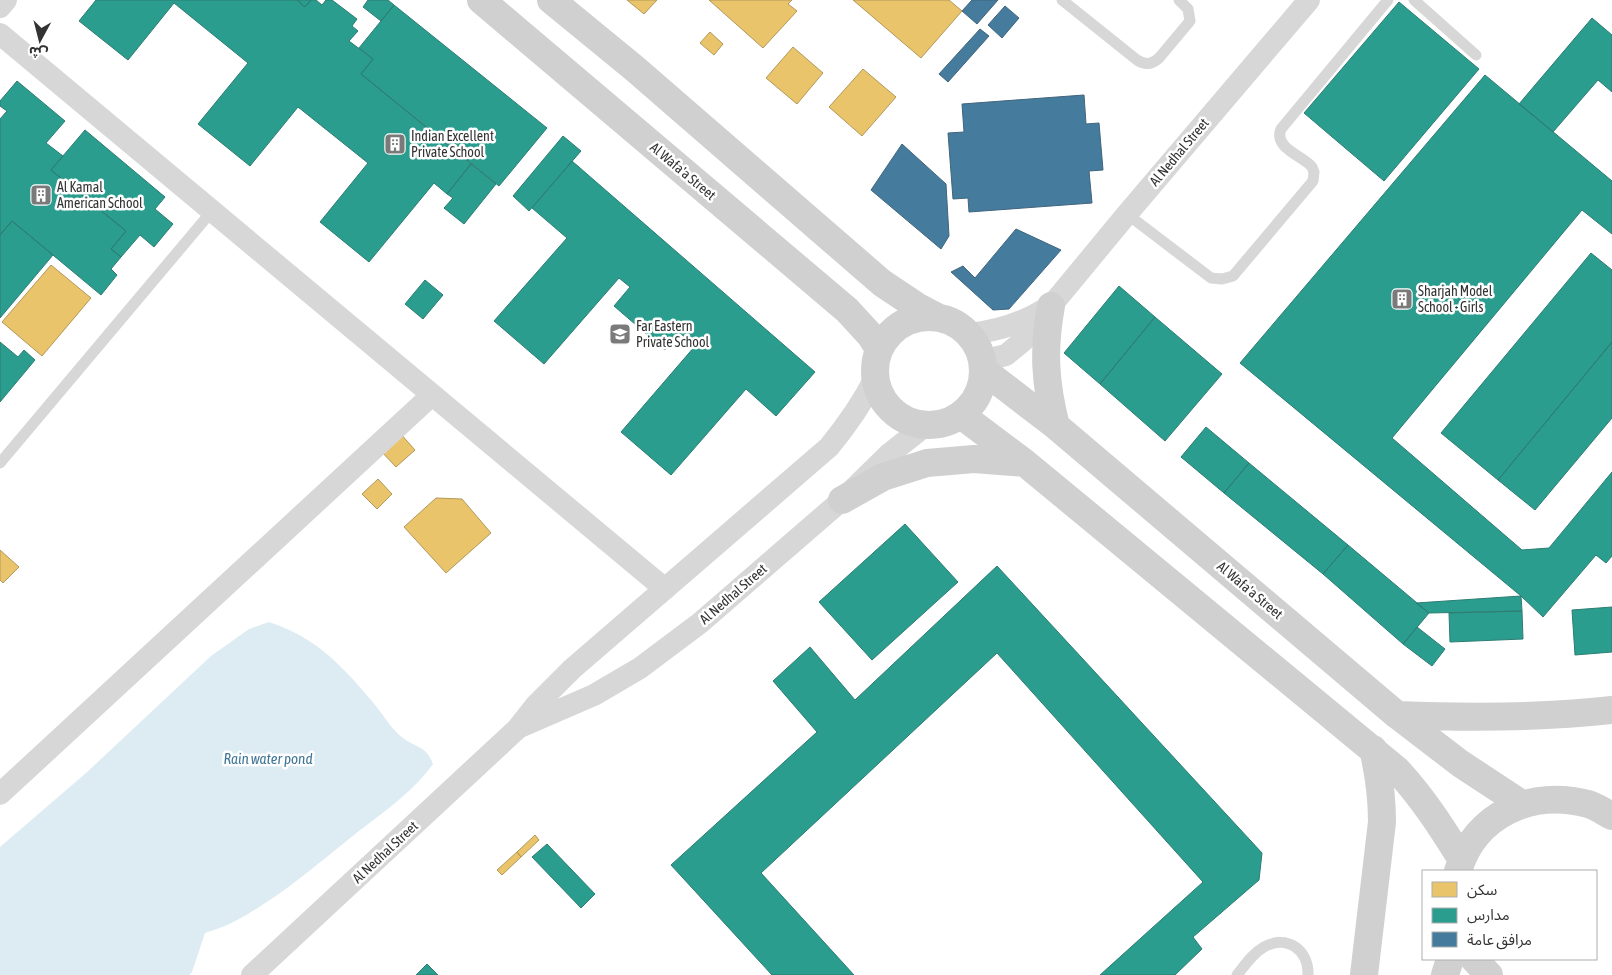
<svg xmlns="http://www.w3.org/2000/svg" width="1612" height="975" font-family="'Asap Condensed','Noto Sans Arabic',sans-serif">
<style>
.water{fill:#ddebf3}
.homes{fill:#e9c46a;stroke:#b2985a}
.schools{fill:#2a9d8f;stroke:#2d7d73}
.public{fill:#457b9d;stroke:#40657d}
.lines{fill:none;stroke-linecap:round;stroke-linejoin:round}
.lane{stroke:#d7d7d7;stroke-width:11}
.street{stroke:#d7d7d7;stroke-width:22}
.secondary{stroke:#d0d0d0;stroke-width:28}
.labels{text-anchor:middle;stroke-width:5;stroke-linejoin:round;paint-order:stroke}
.poi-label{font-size:14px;fill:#333;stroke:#fff;text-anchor:start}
.street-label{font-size:14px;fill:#333;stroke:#fff}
.water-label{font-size:15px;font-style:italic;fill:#3f7597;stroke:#fff}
</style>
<rect width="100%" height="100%" fill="#fff"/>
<!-- water -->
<path class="water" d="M269,622C318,638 344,668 376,706C384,716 392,730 403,738C416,748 427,746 433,764C413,792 381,814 354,835C316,865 280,897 237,920C227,926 216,929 205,933L192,972L189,975H0V847L86,773L211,656L249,629Z"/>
<!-- homes -->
<path class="homes" d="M627,0H657L644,14Z
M709,0H792L788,4L797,11L763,48Z
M853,0H949L962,11L921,58Z
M710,32L723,44L714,55L700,43Z
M793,47L823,73L797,104L766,78Z
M863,69L896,97L862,136L829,107Z
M51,265L91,298L42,356L2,322Z
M399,432L415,450L396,467L380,450Z
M378,479L392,494L377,509L362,494Z
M436,498L462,499L491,533L446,573L404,527Z
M0,550L19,567L3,583L0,580Z
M535,835L539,840L521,857L517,852Z
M517,852L521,857L502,875L497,870Z"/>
<!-- schools -->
<path class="schools" d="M96,0H297L305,7L311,0H316L322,5L326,0H332L357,19L352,26L358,31L349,41L373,59L361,74L471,164L447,194L434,183L369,262L320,222L368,163L298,107L250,166L198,124L248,63L174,3L128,60L79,21Z
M297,0H311L305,7Z
M368,0H388L394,5L381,21L363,7Z
M1399,2L1479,69L1384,181L1304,113Z
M394,5L547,128L499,186L361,74L373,59L359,48Z
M1592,18L1612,35V92L1598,80L1553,132L1519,104Z
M1485,75L1612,181V234L1582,210L1392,438L1522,550L1549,548L1612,472V556L1606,563L1596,555L1543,617L1521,596L1240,363Z
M17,81L65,121L46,143L63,156L51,170L126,231L111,249L121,257L111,269L117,275L101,295L12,221L0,235V119L7,111L0,106V101Z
M85,130L165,197L155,209L173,224L154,247L140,235L121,257L111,249L126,231L51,170Z
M563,136L581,151L529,211L513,196Z
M572,161L815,372L776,416L746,389L671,475L621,432L695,346L680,333L665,350L614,306L630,287L619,278L544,364L494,321L567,238L532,208Z
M471,164L496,184L464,224L444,208L453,198L447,194Z
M12,221L53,255L0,318V235Z
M1591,253L1612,270V342L1498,480L1441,433Z
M425,280L443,295L423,319L405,304Z
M1119,286L1155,317L1100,384L1064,353Z
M1155,317L1222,374L1165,441L1100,384Z
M0,342L18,357L24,350L35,360L0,402Z
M1612,342V418L1535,510L1498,480Z
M1206,427L1249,463L1224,493L1181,457Z
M1249,463L1348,545L1323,574L1224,493Z
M905,524L958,582L872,660L819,602Z
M1348,545L1429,613L1403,644L1323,574Z
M997,566L1262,853L1259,880L1193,937L1202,949L1175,975H1100L1203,882L997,653L761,873L854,975H772L671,865L817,732L773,681L810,647L855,700Z
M1521,596L1522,611L1429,613L1416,603Z
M1612,607V652L1575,655L1572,610Z
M1522,611L1523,639L1450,642L1449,613Z
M1417,627L1445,649L1432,666L1403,644Z
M547,844L595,894L581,908L532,857Z
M427,964L438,975H416Z"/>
<!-- public -->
<path class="public" d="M998,0L977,24L962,11L972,0Z
M1005,6L1019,18L1002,38L988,25Z
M980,29L989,36L948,82L939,74Z
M1084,95L1086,124L1099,123L1103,170L1089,171L1092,203L969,212L968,198L953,199L948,133L964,132L962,104Z
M902,144L946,184L949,236L941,249L871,190Z
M1016,229L1061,250L1009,309L993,310L951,272L963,266L975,278Z"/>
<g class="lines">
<!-- lane -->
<path class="lane" d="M1062,0L1137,60C1145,65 1151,65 1159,58L1190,21L1188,9L1179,0
M1414,0L1476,55
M1127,214L1211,278L1222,279L1233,276L1313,181L1314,172L1312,167C1303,156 1273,148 1281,129L1388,0
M0,463L212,211
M1237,975C1245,965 1253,953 1264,947C1287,934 1309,950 1308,975"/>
<!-- street -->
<path class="street" d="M0,7L6,0
M0,34L665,589
M969,334C997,331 1021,324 1045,309
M982,361L1006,355L1023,341L1037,326L1051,306L1127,214L1309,0
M520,727L594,695L640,668L700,623L842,500L888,455L926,425
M0,794L432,395
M252,975L517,729L536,705L572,669L829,447C847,425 862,404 875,378"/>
<!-- secondary -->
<path class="secondary" d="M481,0L847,310L870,335L879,349
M551,0L634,68L882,283L918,307L937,317
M1051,306C1043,349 1045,384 1056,426
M875 371a54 54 0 1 1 108 0a54 54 0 1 1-108 0Z
M983,370L1056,426L1397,715L1461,764L1522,804
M961,415L1025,463L1397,770C1423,798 1442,828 1462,860
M842,500L883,477L927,463L974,459L1025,463
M1397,715C1469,718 1540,718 1612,710
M1458,871C1475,814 1532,789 1588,804C1596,806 1604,812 1612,816
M1474,959L1489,975
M1364,975L1382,822C1382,797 1379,774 1373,749
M1445,975L1450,959"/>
</g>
<!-- icons -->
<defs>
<g id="building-square" transform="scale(1.125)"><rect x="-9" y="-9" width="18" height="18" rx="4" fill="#7a7a7a" stroke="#fff"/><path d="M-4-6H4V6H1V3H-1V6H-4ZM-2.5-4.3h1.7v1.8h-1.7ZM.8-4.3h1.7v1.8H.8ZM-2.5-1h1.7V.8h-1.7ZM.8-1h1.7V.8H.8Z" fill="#fff"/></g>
<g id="school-square" transform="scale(1.125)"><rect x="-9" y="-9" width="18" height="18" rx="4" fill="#7a7a7a" stroke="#fff"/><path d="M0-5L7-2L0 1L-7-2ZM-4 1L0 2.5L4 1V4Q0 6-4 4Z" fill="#fff"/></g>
</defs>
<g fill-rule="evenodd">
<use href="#building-square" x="395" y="144"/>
<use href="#building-square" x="41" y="195"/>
<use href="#building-square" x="1402" y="299"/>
<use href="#school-square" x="620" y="334"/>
</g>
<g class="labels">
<!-- poi labels -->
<g class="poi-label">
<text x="411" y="141">Indian Excellent<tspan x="411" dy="16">Private School</tspan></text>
<text x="57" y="192">Al Kamal<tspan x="57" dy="16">American School</tspan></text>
<text x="1418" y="296">Sharjah Model<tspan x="1418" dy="16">School - Girls</tspan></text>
<text x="636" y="331">Far Eastern<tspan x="636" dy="16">Private School</tspan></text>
</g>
<!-- street labels -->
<g class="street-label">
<text transform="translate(1179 152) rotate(-50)" y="5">Al Nedhal Street</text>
<text transform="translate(683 171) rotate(40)" y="5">Al Wafa'a Street</text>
<text transform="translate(1250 590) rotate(40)" y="5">Al Wafa'a Street</text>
<text transform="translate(733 594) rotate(-41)" y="5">Al Nedhal Street</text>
<text transform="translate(385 852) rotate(-43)" y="5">Al Nedhal Street</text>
</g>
<!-- water labels -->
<g class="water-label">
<text x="268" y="764">Rain water pond</text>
</g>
</g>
<!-- legend -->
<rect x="1422" y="870" width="175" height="90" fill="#ffffff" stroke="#adadad"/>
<rect x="1432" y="882" width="25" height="15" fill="#e9c46a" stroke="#adadad"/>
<text x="1467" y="895" font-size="15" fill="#333333">سكن</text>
<rect x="1432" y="908" width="25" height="15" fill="#2a9d8f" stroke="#adadad"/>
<text x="1467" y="920" font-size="15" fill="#333333">مدارس</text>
<rect x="1432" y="932" width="25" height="15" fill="#457b9d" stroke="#adadad"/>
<text x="1467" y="945" font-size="15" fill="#333333">مرافق عامة</text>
<!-- north arrow -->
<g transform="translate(40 40) rotate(187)" stroke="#ffffff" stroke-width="4" paint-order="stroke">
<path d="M0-4L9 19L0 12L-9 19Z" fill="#333333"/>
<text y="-8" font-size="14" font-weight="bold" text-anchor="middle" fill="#333333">ش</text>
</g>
</svg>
